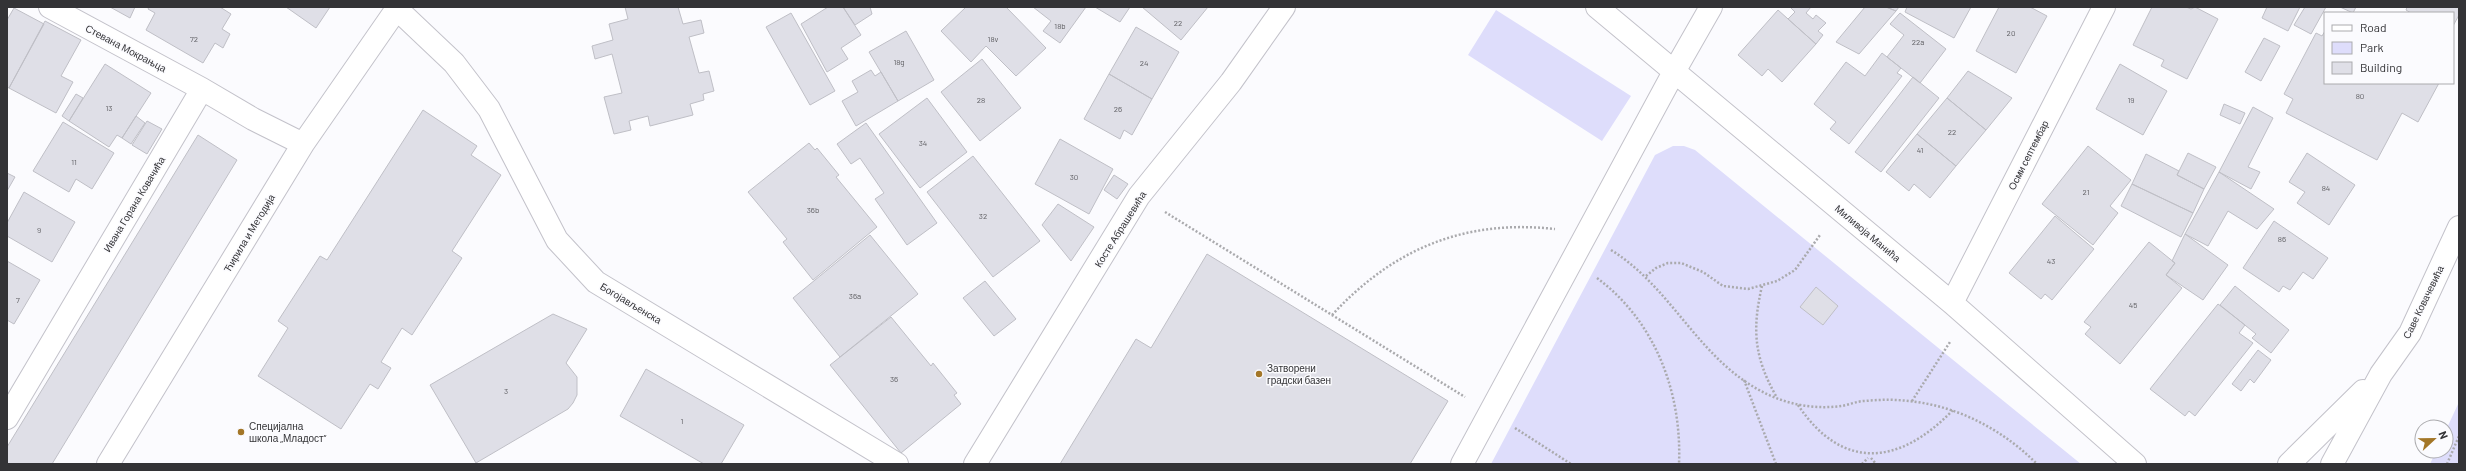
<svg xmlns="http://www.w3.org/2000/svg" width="2466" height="471" font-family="Barlow,sans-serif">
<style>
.green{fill:#deddfb}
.building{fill:#dfdfe7;stroke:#bfbfc6}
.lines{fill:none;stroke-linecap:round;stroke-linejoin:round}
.minor-casing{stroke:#c3c2ca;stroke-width:24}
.path{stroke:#aaaaad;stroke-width:2.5;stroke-dasharray:2 2;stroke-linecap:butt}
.minor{stroke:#fff;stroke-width:22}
.poi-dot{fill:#a37627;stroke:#fbfbfe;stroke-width:1.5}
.labels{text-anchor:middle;stroke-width:3;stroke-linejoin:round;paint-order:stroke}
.number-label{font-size:8px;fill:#5e5e62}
.street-label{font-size:10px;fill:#333336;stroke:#fbfbfe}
.poi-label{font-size:10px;fill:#333336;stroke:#fbfbfe;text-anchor:start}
</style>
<rect width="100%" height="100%" fill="#fbfbfe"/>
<!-- green -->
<path class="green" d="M1496,10L1631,96L1602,141L1468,55Z
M1673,146H1684L1695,150L2081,464H1491L1655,155Z
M2459,402V464H2430L2436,451H2446V430Z"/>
<!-- building -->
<path class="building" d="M110,7H135L130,18Z
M149,7H220L231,14L222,29L230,34L223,48L215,43L203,63L146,30L155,13L148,9Z
M286,7H330L316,28Z
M625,7H678L683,24L701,20L704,33L689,37L699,73L709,71L714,91L703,94L704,100L690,104L693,115L650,126L648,116L629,121L631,130L614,134L604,97L622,93L612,54L595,59L592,46L613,40L609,24L628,19Z
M843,7H870L872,14L855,25Z
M843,7L861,35L841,48L848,59L827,72L801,24L828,7Z
M966,7H1006L1046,48L1016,76L986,46L971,62L941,31Z
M1033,7H1086L1060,43L1043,31L1051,21Z
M1095,7H1130L1120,22Z
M1142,7H1208L1181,40Z
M1790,7H1811L1806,13L1813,19L1816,15L1826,23L1818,31L1823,35L1816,44L1788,19L1795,12Z
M1865,7H1886L1896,11L1859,54L1836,42Z
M1886,7H1899L1896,11Z
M1907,7H1971L1954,38L1905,12Z
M1999,7H2030L2047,16L2016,73L1976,51Z
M2152,7H2186L2191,9L2195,7L2218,19L2187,79L2161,66L2164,60L2133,45Z
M2267,7H2300L2288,31L2262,18Z
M2305,7H2326L2311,34L2294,25Z
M2340,7H2356L2353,13Z
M2407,7H2459V15L2453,26V13H2411L2406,10Z
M14,8L44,24L9,88L7,87V20Z
M1778,10L1816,44L1782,82L1768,69L1762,76L1738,55Z
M791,13L835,91L810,105L766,27Z
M1900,13L1946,49L1920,83L1887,57L1904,35L1890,24Z
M45,21L81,40L61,76L73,82L56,113L9,88Z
M1136,27L1179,52L1152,99L1109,74Z
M906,31L934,80L898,101L869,52Z
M2325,31V83H2439L2418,122L2402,113L2377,160L2286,113L2293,99L2284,94L2316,33L2322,36Z
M2264,38L2280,46L2261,81L2245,72Z
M1882,53L1901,68L1897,73L1902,76L1849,144L1830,129L1836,122L1814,104L1846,62L1865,76Z
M982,59L1021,108L980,141L941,92Z
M105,64L151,93L122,138L117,135L109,147L69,121Z
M2120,64L2167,91L2143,135L2096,109Z
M871,70L875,76L881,72L898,101L856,126L842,101L858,92L852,81Z
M1968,71L2012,98L1986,130L1947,98Z
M1109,74L1152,99L1132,135L1124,130L1120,139L1084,119Z
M1913,77L1939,98L1881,172L1855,152Z
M76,94L83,98L69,121L62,116Z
M927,98L967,152L920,188L879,134Z
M1947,98L1986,130L1956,166L1917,134Z
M2224,104L2245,113L2240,124L2220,115Z
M2253,107L2273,118L2248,167L2260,172L2251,189L2219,172Z
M423,110L477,146L471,155L501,175L452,251L462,258L412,335L402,328L381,362L391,368L378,389L370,384L341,429L258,376L288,328L278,321L320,256L327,260Z
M136,116L145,123L131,144L122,138Z
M147,121L162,129L147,154L132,145Z
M63,122L114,153L92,189L76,179L69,192L33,171Z
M866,123L937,223L907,245L875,199L884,193L860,158L851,164L837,144Z
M1917,134L1956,166L1930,198L1914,184L1909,191L1886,172Z
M198,135L237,160L52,464H7V447Z
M1060,139L1113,169L1089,214L1035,184Z
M809,143L815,150L817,148L839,175L836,177L877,227L813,280L783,242L787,239L748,192Z
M2088,146L2131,180L2110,206L2118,213L2093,245L2042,204Z
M2188,153L2216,167L2204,189L2177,175Z
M2307,153L2355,185L2329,225L2297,203L2305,192L2289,182Z
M2146,154L2179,171L2177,175L2204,189L2193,213L2132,184Z
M973,156L1040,241L993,277L927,192Z
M2219,172L2274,209L2257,229L2228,211L2208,246L2185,234Z
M7,173L15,177L7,191Z
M1114,175L1128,184L1117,199L1104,190Z
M2132,184L2193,213L2181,237L2121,206Z
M24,192L75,222L52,262L7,236V223Z
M1058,204L1094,227L1071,261L1042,225Z
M2055,216L2094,249L2052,300L2045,294L2041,299L2009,273Z
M2274,221L2328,258L2313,279L2303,272L2290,290L2283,286L2279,292L2243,268Z
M2185,234L2228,265L2203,300L2166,275L2175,263L2172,261Z
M870,235L918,294L840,357L793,298Z
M2149,242L2175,263L2166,275L2182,288L2120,364L2085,334L2091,327L2084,322Z
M1207,254L1448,401L1410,464H1060L1136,339L1151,348Z
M7,261L40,280L14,324L7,320Z
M985,281L1016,319L994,336L963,298Z
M2235,286L2289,330L2271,353L2252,338L2256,334L2220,305Z
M1816,287L1838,306L1823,325L1800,307Z
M2218,304L2245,325L2239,333L2253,343L2195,416L2189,411L2185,416L2150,389Z
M553,314L587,329L566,363L577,377V395L573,403L568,409L476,463L430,385Z
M891,317L931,366L933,363L957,393L954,395L961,404L901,453L830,365Z
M2258,350L2271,360L2254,383L2250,379L2241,391L2232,384Z
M646,369L744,425L721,464H704L620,416Z"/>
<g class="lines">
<!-- minor casing -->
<g class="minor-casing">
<path id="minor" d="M50,7L202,89
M1597,7L1952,303L2135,464
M397,9L454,63L489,109L557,240L596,282L897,464
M1952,303L2104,7
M7,418L202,89L253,119L303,144
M108,464L303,144L398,7
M975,464L1139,196L1231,82L1284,7
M1462,464L1675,70L1711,7
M2289,464L2363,391
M2332,464L2381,374L2410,333L2459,227"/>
</g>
<!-- path -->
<path class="path" d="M1165,212L1465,397
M1611,250C1676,290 1701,368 1776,398C1796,406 1820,409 1841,406C1849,405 1857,401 1865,401C1930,394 1991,418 2037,464
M1646,276L1656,268L1668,263H1681L1703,272L1723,286L1748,289L1777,281L1795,270L1820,235
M1597,278C1655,321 1682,392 1679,464
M1762,286C1752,329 1754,357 1776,396
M1332,315C1393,249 1464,219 1555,229
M1744,380L1776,464
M1912,401L1950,342
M1798,405C1842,471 1899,466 1953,410
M1515,428L1571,464
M1871,458L1876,464
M1862,464L1868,458
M2447,464L2459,436"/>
<!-- minor -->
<use href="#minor" class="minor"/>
</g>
<!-- markers -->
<g class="poi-dot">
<circle cx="1259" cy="374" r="4"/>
<circle cx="241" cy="432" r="4"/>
</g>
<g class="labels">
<!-- number labels -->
<g class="number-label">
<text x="1178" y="26">22</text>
<text x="1060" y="29">18b</text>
<text x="2011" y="36">20</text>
<text x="194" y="42">72</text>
<text x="993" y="42">18v</text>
<text x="1918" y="45">22a</text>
<text x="899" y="65">18g</text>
<text x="1144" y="66">24</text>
<text x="2360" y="99">80</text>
<text x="981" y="103">28</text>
<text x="2131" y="103">19</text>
<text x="109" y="111">13</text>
<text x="1118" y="112">26</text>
<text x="1952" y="135">22</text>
<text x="923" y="146">34</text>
<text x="1920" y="153">41</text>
<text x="74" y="165">11</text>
<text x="1074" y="180">30</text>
<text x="2326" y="191">84</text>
<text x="2086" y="195">21</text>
<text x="813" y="213">36b</text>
<text x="983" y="219">32</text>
<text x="39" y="233">9</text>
<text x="2282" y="242">86</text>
<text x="2051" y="264">43</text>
<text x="855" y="299">36a</text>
<text x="18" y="303">7</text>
<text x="2133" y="308">45</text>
<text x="894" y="382">36</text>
<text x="506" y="394">3</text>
<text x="682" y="424">1</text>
</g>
<!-- street labels -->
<g class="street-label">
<text transform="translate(126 48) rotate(28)" y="4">Стевана Мокрањца</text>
<text transform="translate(2028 155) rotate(-63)" y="4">Осми септембар</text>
<text transform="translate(134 204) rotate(-59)" y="4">Ивана Горана Ковачића</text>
<text transform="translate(1120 229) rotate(-58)" y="4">Косте Абрашевића</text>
<text transform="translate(249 233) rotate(-59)" y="4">Ћирила и Методија</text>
<text transform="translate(1868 233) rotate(40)" y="4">Миливоја Манића</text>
<text transform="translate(2423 302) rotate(-64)" y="4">Саве Ковачевића</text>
<text transform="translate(631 303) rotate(31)" y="4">Богојављенска</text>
</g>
<!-- poi labels -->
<g class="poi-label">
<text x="1267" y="372">Затворени<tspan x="1267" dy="12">градски базен</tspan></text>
<text x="249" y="430">Специјална<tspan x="249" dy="12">школа „Младост”</tspan></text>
</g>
</g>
<!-- border -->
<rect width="2466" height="471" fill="none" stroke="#333336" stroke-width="16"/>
<!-- legend -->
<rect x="2324" y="12" width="130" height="72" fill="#fbfbfe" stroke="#ababae"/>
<rect x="2332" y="25" width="20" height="6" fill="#ffffff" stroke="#ababae"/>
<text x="2360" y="32" font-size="12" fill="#333336">Road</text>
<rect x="2332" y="42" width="20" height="12" fill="#deddfb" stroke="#ababae"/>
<text x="2360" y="52" font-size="12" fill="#333336">Park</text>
<rect x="2332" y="62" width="20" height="12" fill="#dfdfe7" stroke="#ababae"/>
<text x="2360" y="72" font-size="12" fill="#333336">Building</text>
<!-- north arrow -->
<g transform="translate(2434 439) rotate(68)"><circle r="19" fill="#fbfbfe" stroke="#ababae"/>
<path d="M0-3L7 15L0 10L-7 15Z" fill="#a37627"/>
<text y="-6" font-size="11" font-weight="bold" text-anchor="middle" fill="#333336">N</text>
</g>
</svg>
